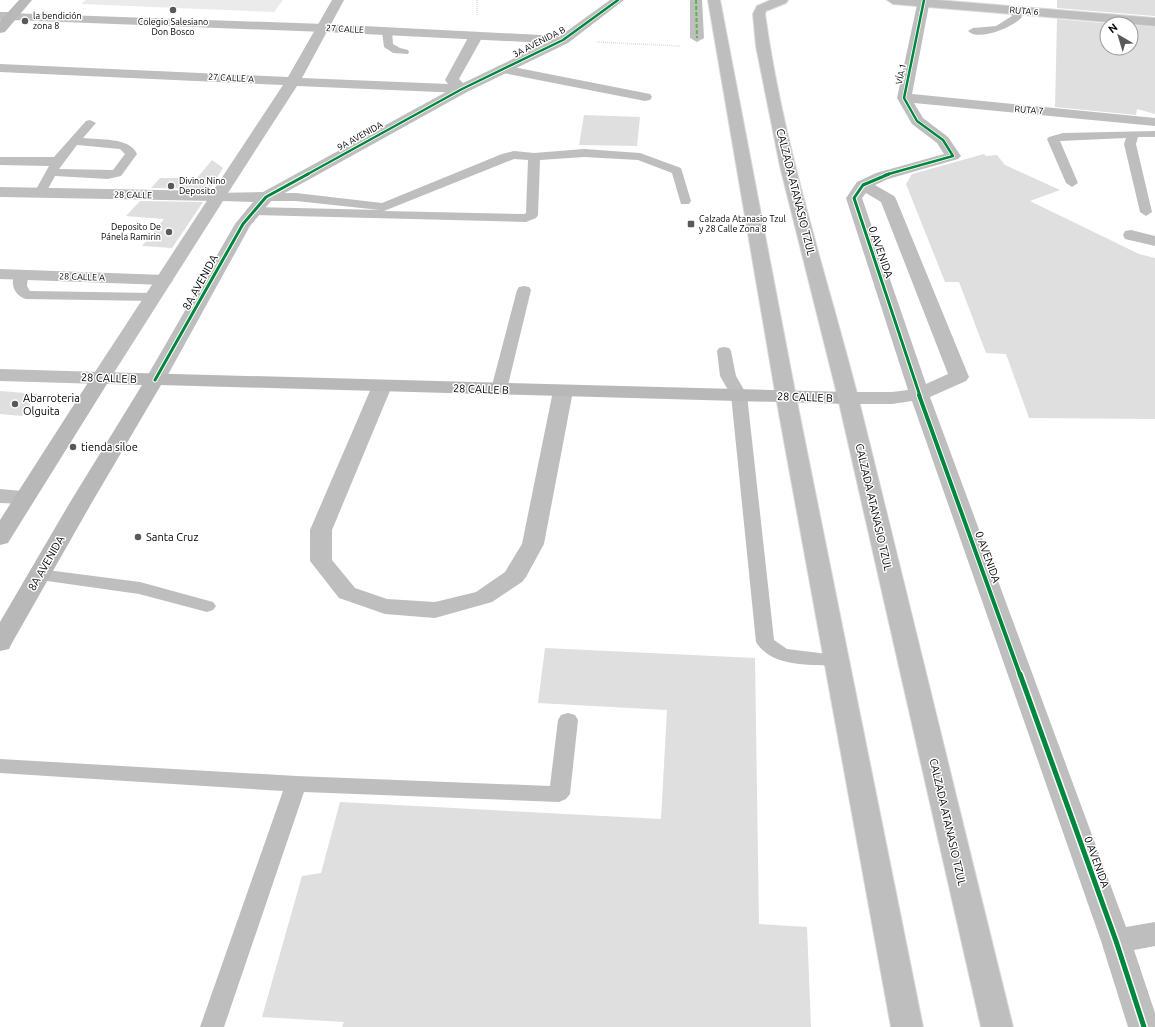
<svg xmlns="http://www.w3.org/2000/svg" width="1155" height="1027" font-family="Ubuntu,sans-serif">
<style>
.green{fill:#ebebeb}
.building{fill:#dfdfdf}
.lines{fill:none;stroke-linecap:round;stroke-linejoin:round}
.primary-casing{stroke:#dbdbdb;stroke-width:2}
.path{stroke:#b9b9b9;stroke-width:1.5;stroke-dasharray:0.5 1.5;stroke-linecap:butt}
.service{fill:#bebebe;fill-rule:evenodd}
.minor{fill:#bebebe;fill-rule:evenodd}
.tertiary{fill:#bebebe;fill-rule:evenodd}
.secondary{fill:#b8b8b8;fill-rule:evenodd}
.primary{fill:#bebebe;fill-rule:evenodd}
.quiet{stroke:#58b947;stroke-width:2;stroke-dasharray:4 2;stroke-linecap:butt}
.cycleway-far3-casing{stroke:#fff;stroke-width:4}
.cycleway-far2-casing{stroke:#fff;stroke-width:5}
.cycleway-far1-casing{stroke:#fff;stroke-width:6}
.cycleway-casing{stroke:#fff;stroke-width:8}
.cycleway-far3{stroke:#00873e;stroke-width:2.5}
.cycleway-far2{stroke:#00873e;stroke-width:3}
.cycleway-far1{stroke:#00873e;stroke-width:4}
.cycleway{stroke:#00873e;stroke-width:5}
.poi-dot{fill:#595959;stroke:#fff;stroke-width:1.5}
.labels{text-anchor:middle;stroke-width:3;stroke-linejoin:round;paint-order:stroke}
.far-street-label{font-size:9px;fill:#000;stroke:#fff}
.far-poi-label{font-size:9px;fill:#000;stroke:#fff;text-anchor:start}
.street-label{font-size:11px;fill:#000;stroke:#fff}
.poi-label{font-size:11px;fill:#000;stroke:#fff;text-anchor:start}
</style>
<rect width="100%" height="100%" fill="#fff"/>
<!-- green -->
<path class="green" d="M86,0H283L274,12L81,4Z"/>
<!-- building -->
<path class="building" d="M1057,0H1155V16L1057,8Z
M1057,19L1113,24H1107V48H1131V25L1155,27V114L1137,109L1136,115L1055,107Z
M584,115L640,117L637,146L579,145Z
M984,154L986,156L997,155L1005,165L1060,190L1030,201L1139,254L1155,258V419L1029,418L1006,354L986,353L959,282H945L906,184L912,174Z
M212,160L223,168L210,189L151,188L160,178H197Z
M140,201L203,202L172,248L142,246L164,219L126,216Z
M0,391L38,394L22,416L0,414Z
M545,648L755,658L759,924L807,927L811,1027H342L344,1022L262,1017L302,876L321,873L340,802L661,819L667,710L538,703Z"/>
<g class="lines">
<!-- primary casing -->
<g class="primary-casing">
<path id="primary" d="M708,0H720L796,397L923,1027H891L776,397Z
M771,0H788L786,3L766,11L765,14C783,146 826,273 859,401C911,609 961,818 1013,1027H981L838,398L780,166L756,46L753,14L757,6Z
M887,0H937L1155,18V26L893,4Z"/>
</g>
<!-- path -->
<path class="path" d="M477,0V15
M597,42L680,46"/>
<!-- service -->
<path class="service" d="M1014,7L1017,8L1022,17C1014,27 978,42 968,31L973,28L996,26L1012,16L1009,10Z
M387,28L392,31L393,44L400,48L408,50L409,52L408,54L393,53L384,47L382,31Z
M90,120L96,123L83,138C99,140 130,137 137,154L121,176L108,179L55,176L44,196L40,197L34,193L49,166L0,165V157H54L86,121ZM77,145L120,149L125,154L113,170L59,169Z
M1155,131V137H1138L1136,144L1152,212L1146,216L1140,212L1124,144L1126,138L1060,141L1078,183L1072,187L1066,183L1047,139L1049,137L1063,133Z
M584,149L640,153L681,168L691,201L689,204H681L672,173L638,160L584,157L540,160L538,215L536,218L526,222L254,215L248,211L254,207L380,210L296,201H266L260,197L266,193H296L382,203L502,154L514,151L534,153ZM514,159L528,160L526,213L524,214L384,211Z
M21,271L26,272L28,275L27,286L30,291L153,293L158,294L160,297L158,300L153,301L26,299C14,296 9,282 16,272Z
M524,286L529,287L531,290L507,389L504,392H494L491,389L517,290L519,287Z
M724,347L729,348L731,351L736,376L747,395L774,640L787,649L844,656L847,660L844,664L837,666C810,664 772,668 756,642L731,395L720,376L717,351L719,348Z
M39,569L140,582L213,602L216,606L213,610L207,612L139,594L33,579L30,575L33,571Z
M568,713L575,715L578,720L570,794L566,799L559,802L304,792L224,1027H200L283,791L0,773V759L296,776L550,786L558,720L561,715Z"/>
<!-- minor -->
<path class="minor" d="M332,0H344L302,78L448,84L445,80L469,36L476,32L483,36L459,79L469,89L467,92L462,93L297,86L226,196L224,199L218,201L0,197V187L213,191L283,85L0,72V64L288,77Z
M690,0H702L704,38L697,42L690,38Z
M918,0H930L912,94L1155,118V126L914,103L923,118L948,137L961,156L958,159L888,179L875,185L894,196L896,199L969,377L966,381L930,397L1126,927L1155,922V946L1134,950L1155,1013V1027H1128L1101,941L912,401L892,404H848L841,402L838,398L841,394L848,392H892L908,390L846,198L857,182L876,173L944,154L937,143L912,124L897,98ZM866,193L881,202L948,374L926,384L862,198Z
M0,12H12L18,16L12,20H0Z
M503,65L645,93L650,94L652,97L650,100L645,101L498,72L496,69L498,66Z
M1131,230L1155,236V246L1125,239L1123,235L1125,231Z
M0,269L164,275L170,276L173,280L170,284L164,285L0,279Z
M0,369L101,372L108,374L111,378L108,382L101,384L0,381Z
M382,380L389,382L392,386L332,530V560L355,588L387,599L435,602L476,592L505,572L522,544L553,391L556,387L563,385L570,387L573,391L544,544L526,577L522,582L492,602L435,618L385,614L339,598L310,561V530L372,386L375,382Z
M0,489L33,492L36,497L33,502L25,504L0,503Z"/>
<!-- tertiary -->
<path class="tertiary" d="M610,0H624L568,43L467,92L272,200L250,226L165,380L162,384L155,386L148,384L145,380L235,224L253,202L223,201L108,382L101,384L94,382L91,378L212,193L263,192L457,86L546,43L324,32L12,20L8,19L6,16L8,13L324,24L560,36Z"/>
<!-- secondary -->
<path class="secondary" d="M19,0H32L5,32L0,33V21Z
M101,372L848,392L855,394L858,398L855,402L848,404L161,385L91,504L12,643L9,649L0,651V622L69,504L142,385L107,384L11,538L8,543L0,545V520L91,378L94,374Z"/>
<!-- primary -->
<use href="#primary" class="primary"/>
<!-- quiet -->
<path class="quiet" d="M696,0L697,38"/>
<!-- cycleway-far3 casing -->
<g class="cycleway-far3-casing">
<path id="cycleway-far3" d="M306,175L462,89L563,40L618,0
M885,175L953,156L943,140L917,121L904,98L924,0"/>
</g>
<!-- cycleway-far2 casing -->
<g class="cycleway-far2-casing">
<path id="cycleway-far2" d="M889,174L863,185L854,198L920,396
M155,380L243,224L266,197L308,174"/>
</g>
<!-- cycleway-far1 casing -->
<g class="cycleway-far1-casing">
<path id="cycleway-far1" d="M919,395L1020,675"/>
</g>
<!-- cycleway casing -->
<g class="cycleway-casing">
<path id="cycleway" d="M1020,674L1116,941L1144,1027"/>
</g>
<!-- cycleway-far3 -->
<use href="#cycleway-far3" class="cycleway-far3"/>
<!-- cycleway-far2 -->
<use href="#cycleway-far2" class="cycleway-far2"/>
<!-- cycleway-far1 -->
<use href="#cycleway-far1" class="cycleway-far1"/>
<!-- cycleway -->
<use href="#cycleway" class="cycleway"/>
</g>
<!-- markers -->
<g class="poi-dot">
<circle cx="173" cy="10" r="4"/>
<circle cx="25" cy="21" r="4"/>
<circle cx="171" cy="186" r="4"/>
<rect x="687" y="220" width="8" height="8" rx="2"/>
<circle cx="169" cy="232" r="4"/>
<circle cx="15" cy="404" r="4"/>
<circle cx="73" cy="447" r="4"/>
<circle cx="138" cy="537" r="4"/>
</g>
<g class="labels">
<!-- far-street labels -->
<g class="far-street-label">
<text transform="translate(1024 11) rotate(5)" y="3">RUTA 6</text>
<text transform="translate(345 29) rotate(3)" y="3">27 CALLE</text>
<text transform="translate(539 42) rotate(-27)" y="3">3A AVENIDA B</text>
<text transform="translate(901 74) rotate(-78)" y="3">VÍA 1</text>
<text transform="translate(231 78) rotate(3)" y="3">27 CALLE A</text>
<text transform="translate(1029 110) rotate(5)" y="3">RUTA 7</text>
<text transform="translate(360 136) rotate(-29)" y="3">9A AVENIDA</text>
<text transform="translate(133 195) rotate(1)" y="3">28 CALLE</text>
<text transform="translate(82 277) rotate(2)" y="3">28 CALLE A</text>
</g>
<!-- far-poi labels -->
<g class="far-poi-label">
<text x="33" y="19">la bendición<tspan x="33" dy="10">zona 8</tspan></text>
<text x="173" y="25" text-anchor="middle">Colegio Salesiano<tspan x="173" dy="10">Don Bosco</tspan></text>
<text x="179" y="184">Divino Nino<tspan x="179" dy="10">Deposito</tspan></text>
<text x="699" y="222">Calzada Atanasio Tzul<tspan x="699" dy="10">y 28 Calle Zona 8</tspan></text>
<text x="161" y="230" text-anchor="end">Deposito De<tspan x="161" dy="10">Pánela Ramirin</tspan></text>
</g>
<!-- street labels -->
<g class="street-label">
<text transform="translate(796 192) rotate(76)" y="4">CALZADA ATANASIO TZUL</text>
<text transform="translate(881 252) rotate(71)" y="4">0 AVENIDA</text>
<text transform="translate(200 282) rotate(-61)" y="4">8A AVENIDA</text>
<text transform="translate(109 378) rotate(2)" y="4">28 CALLE B</text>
<text transform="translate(481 389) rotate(2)" y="4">28 CALLE B</text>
<text transform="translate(805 397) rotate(2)" y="4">28 CALLE B</text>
<text transform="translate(874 507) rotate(77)" y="4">CALZADA ATANASIO TZUL</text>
<text transform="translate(988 557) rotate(70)" y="4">0 AVENIDA</text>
<text transform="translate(46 563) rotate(-60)" y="4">8A AVENIDA</text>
<text transform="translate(948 822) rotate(77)" y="4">CALZADA ATANASIO TZUL</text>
<text transform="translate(1097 862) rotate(70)" y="4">0 AVENIDA</text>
</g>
<!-- poi labels -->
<g class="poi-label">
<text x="23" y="402">Abarroteria<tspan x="23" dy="13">Olguita</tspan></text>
<text x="81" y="451">tienda siloe</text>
<text x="146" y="541">Santa Cruz</text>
</g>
</g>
<!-- north arrow -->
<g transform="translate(1119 36) rotate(322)"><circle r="19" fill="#ffffff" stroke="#999999"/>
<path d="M0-3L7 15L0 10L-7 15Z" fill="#595959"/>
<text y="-6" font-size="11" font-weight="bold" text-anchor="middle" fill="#000000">N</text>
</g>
</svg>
